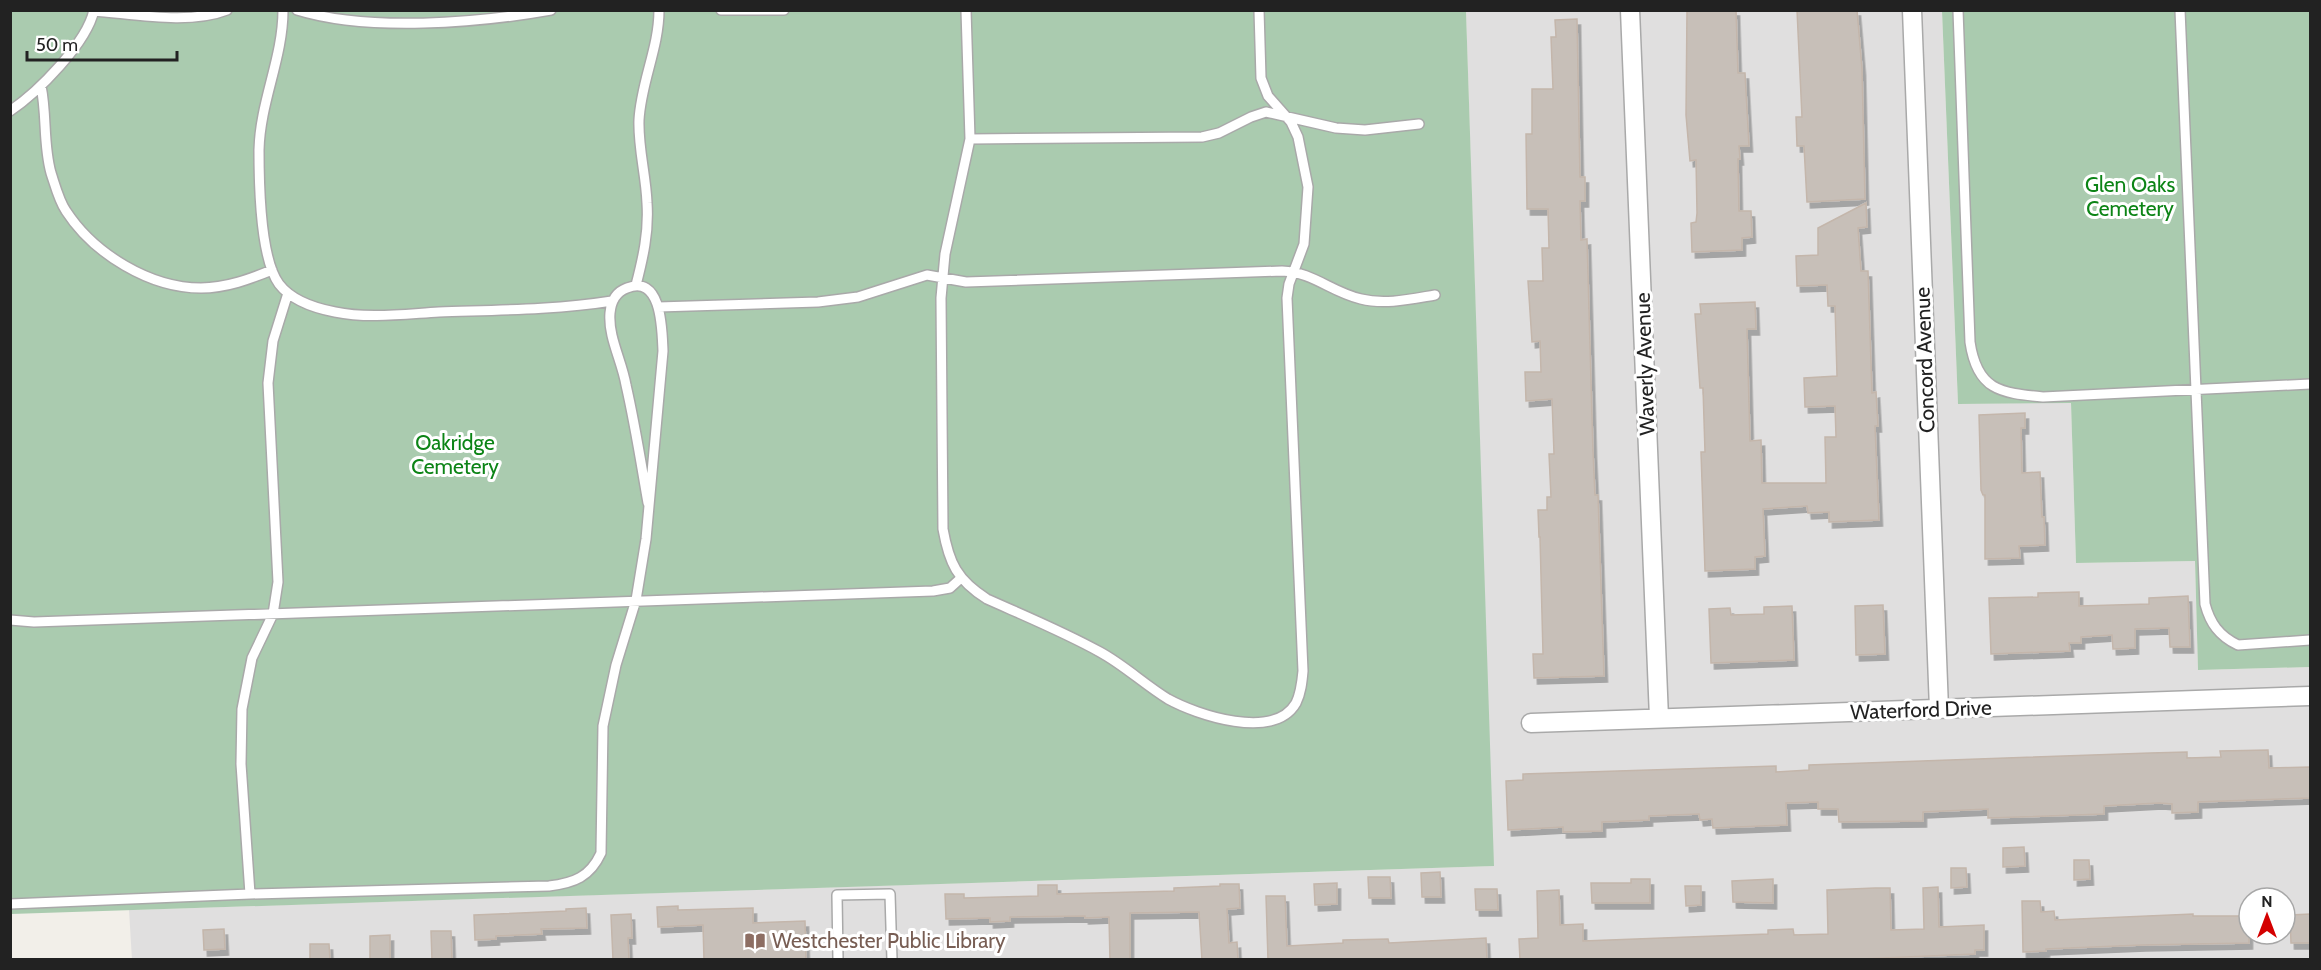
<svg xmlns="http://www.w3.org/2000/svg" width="2321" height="970" font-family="Cabin,sans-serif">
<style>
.residential{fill:#e0dfdf;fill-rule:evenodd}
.cemetery{fill:#aacbaf}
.building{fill:#c7bfb8;stroke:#c4b6ab;stroke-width:1.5;filter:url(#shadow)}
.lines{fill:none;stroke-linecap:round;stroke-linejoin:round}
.lane-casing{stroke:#a9a9a9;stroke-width:12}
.street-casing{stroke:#a9a9a9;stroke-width:21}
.lane{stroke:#fff;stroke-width:9}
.street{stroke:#fff;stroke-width:18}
.labels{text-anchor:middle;stroke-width:6;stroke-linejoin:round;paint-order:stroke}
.park-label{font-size:21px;fill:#0c8416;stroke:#fff}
.street-label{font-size:21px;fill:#222;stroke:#fff}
.education-label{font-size:21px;fill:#785e54;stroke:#fff;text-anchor:start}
</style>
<defs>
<filter id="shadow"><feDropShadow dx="3.5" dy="6" stdDeviation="0" flood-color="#0004"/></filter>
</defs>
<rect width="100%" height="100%" fill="#f2efe9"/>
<!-- residential -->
<path class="residential" d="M1466,11H1942L1958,404L2071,402L2076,563L2195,561L2198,670L2310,667V959L132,960L129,910L1493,866ZM2249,898H2285V934H2249Z"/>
<!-- cemetery -->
<path class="cemetery" d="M10,11H1466L1494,866L11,914Z
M1942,11H2310V667L2198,670L2195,561L2076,563L2071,403L1958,404Z"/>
<!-- building -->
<path class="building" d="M1687,10H1736L1738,73H1745L1749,146H1739L1740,159H1738L1739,211H1751L1752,237L1742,238V250L1692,252L1691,223L1696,222L1697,213L1696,160L1690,161L1686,115Z
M1797,10H1857L1862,69L1865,199L1807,202L1804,146H1797L1796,117H1802Z
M1577,19L1580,177H1585V201H1580L1581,240L1587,239L1593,452L1595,495H1598L1604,676L1534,678L1533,654H1543L1540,537H1539L1538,510H1547V497H1551L1549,454H1554L1552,399L1526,401L1525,372H1541L1540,341L1532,342L1528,281H1543L1542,248H1549L1548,209H1527L1526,134H1532V89H1553L1551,37H1556L1555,20Z
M1866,203L1867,227L1858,228L1861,271H1868L1872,393L1876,392L1878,426H1875L1879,520L1829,522V512L1808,513L1807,506L1763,509L1765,556L1755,557V569L1705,571L1701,452H1705L1703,388H1700L1695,314H1701L1700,304L1755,302L1756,329H1747L1750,441L1761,440L1762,483H1826L1825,437H1836L1835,406L1805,407L1804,378L1837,376L1835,306H1828L1827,285L1797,286L1796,256L1818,255V228Z
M2025,413V428H2021L2022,473L2040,472L2042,517H2044L2045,545L2019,546L2020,558L1985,559V495H1983L1981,490L1979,415Z
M2079,592V606L2149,604V598L2188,596L2190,647H2170L2169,628L2135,629V648L2113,649L2112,635L2081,637V643H2069L2070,651L1991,654L1989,598L2038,597V593Z
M1883,605L1885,654L1856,655L1855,606Z
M1792,606L1794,660L1711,663L1709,609L1730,608L1731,615L1764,614V607Z
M2268,750L2269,768L2310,767V798L2198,802V812L2172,813V804L2159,803L2104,806V814L1988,818V809L1923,812V821L1839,822L1838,809H1818V802L1786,803L1787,825L1713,828L1712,819L1700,820L1699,814L1649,816V820L1602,822V831L1563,832V827L1508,830L1506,781L1523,780V774L1776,766V772L1809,770V765L2150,753L2187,752V758L2221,757L2220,751Z
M2024,847L2025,866L2003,867V848Z
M2074,860H2089L2090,879L2074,880Z
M1951,868H1966L1967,887L1951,888Z
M1440,872L1441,897H1422L1421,873Z
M1368,877H1390L1391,898H1369Z
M1631,879H1650V903H1592L1591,883H1631Z
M1773,879V903L1733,902L1732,881Z
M1337,883V904L1315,905L1314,884Z
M1220,884H1239L1240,908L1227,909L1229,943L1237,942L1238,960H1202L1199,912L1130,913V960H1110L1109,917L1085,918V916L1010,917V921L990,922V918L946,919L945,894H964V898L1038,896V885H1057V894L1174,891V888L1220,886Z
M1685,886H1701V905L1686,906Z
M1938,887L1939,927L1984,925V950H1975V954L1837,960H1520L1519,939L1538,938L1537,891L1559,890L1560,925L1583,924V941L1768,934V930L1793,929L1794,935L1828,934L1827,890L1875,888H1890L1891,930L1924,929L1923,888Z
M1475,889H1497L1498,910H1476Z
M1266,896H1285L1287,946L1343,943V940L1388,939L1389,943L1486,938L1487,960H1268Z
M2022,901H2040L2041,912L2054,911L2055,920L2193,914V916H2249V943L2142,945L2046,949V951L2023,952Z
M678,906V910L753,908V923L805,921L806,960H704L703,925L658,927L657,907Z
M586,908L587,928L541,929L542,934L496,936V939L475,940L474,915L566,911V909Z
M631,914L632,938H628L629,960H613L611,915Z
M2310,914V943H2291L2290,915Z
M224,929L225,949L204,950L203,930Z
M431,931H451L452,960H432Z
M390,935V960H370V936Z
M310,944H329L330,960H310Z"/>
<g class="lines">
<!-- lane casing -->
<g class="lane-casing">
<path id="lane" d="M283,10C283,58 260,102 259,150C259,182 260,258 279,284C292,301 314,308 335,312C368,319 405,314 439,312C497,310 555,310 612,301
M297,10C368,32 478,23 551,10
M721,10H784
M966,10L970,139L945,254L941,298L943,529C949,563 957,580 987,599C1025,616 1064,632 1100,652C1124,665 1145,685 1168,699C1197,715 1274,741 1296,703C1301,693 1302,682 1303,671L1287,298L1289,284L1304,244L1308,187L1298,137L1291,122L1268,96L1261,78L1259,10
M1958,10L1970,342C1977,390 2000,393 2043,397L2310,384
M2180,10L2205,604C2210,623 2219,636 2238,645L2310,640
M94,11C134,14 189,25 227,10
M41,86C47,115 43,145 51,173C55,185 59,201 66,211C94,254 150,288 201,288C226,288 250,279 272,270
M10,111C38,92 87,43 94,10
M970,139L1202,137L1219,133L1251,117L1266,112L1336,128L1365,130L1419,124
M636,285C643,258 649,232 647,203C646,175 638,148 639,120C641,82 659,48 659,10
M658,307L818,302L858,297L927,275L966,282L1282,271C1313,272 1331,292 1361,299C1385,305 1411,299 1435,295
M10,620L34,622L933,591L950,588L961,578
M250,894L241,764L242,709L252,658L273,614L278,582L268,383L273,341L288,293
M10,904L250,894L549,886C574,883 590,877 601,853L603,726L616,665L636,600L646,539L663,351C662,330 662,274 627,288C616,292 611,302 610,313C608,337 622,361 626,385C635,424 641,463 648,503
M838,960L837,895L890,894L892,960"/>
</g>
<!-- street casing -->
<g class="street-casing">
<path id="street" d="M1630,10L1659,718
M1912,10L1939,709
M1531,723L2310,696"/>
</g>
<!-- lane -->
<use href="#lane" class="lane"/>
<!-- street -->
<use href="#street" class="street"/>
</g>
<!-- icons -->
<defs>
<g id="library-bare" transform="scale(1.62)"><path d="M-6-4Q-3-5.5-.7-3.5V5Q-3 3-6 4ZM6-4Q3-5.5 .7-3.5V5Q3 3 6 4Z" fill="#8d6e63" stroke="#fff" stroke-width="2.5" paint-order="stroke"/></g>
</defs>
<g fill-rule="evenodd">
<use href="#library-bare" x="755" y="941"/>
</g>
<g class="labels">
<!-- park labels -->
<g class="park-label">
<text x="2130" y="192">Glen Oaks<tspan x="2130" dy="24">Cemetery</tspan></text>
<text x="455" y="450">Oakridge<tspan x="455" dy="24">Cemetery</tspan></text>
</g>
<!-- street labels -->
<g class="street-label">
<text transform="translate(1925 360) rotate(-92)" y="7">Concord Avenue</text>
<text transform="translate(1645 364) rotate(-92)" y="7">Waverly Avenue</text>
<text transform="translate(1921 710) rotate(-2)" y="7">Waterford Drive</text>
</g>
<!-- education labels -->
<g class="education-label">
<text x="772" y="948">Westchester Public Library</text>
</g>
</g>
<!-- border -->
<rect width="2321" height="970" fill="none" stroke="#222222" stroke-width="24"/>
<!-- north arrow -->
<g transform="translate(2267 916)"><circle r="28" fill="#ffffff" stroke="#a7a7a7" stroke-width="1.5"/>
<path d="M0-4.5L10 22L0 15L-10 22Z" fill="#d40000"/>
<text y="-9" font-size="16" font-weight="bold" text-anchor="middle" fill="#222222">N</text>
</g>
<!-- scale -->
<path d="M27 51v9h150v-9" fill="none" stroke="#222222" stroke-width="3"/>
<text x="36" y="51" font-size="18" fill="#222222" stroke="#ffffff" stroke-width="4.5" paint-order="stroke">50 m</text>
</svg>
